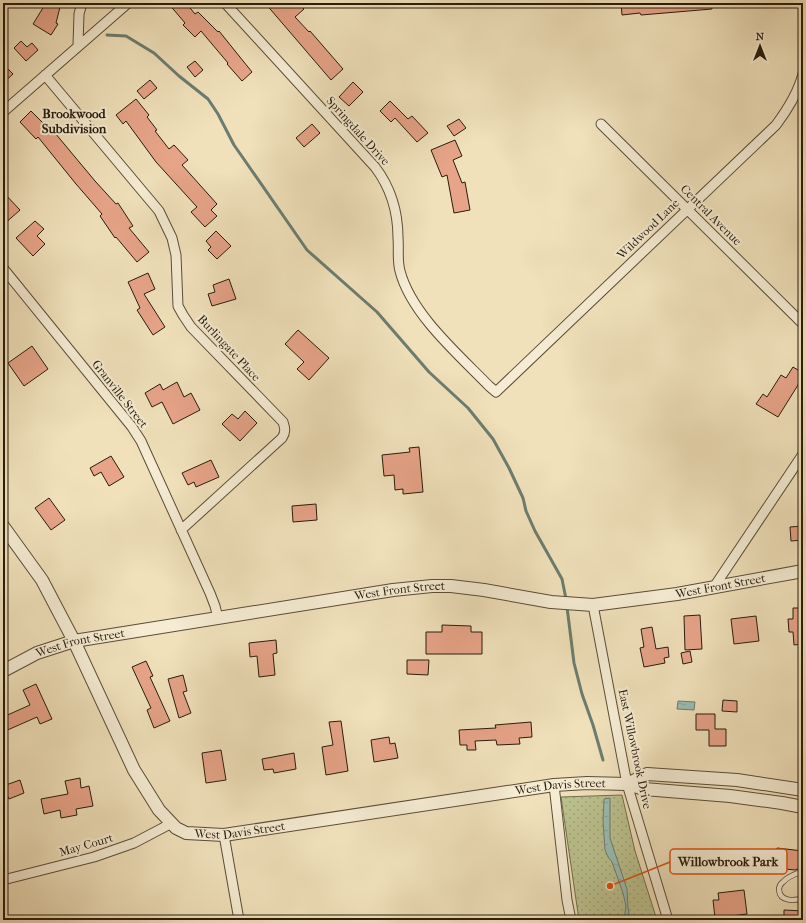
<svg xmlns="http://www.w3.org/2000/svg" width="806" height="923" font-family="'IM FELL French Canon',serif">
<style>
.grass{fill:url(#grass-dots);stroke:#726f4c}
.water{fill:url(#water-ripples);stroke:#6c7d6f}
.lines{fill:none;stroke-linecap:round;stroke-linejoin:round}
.stream{stroke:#6c7d6f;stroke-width:3}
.building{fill:#e7a489;stroke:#281c0a}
.service-casing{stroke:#5a4d36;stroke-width:6}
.minor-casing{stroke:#5a4d36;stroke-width:11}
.tertiary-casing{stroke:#5a4d36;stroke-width:14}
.service{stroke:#f5ecd3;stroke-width:4.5}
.minor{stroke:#f5ecd3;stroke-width:9}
.tertiary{stroke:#f5ecd3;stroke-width:12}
.labels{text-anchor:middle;stroke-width:4;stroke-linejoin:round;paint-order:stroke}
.street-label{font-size:12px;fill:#281c0a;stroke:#f5ecd3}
.neighbourhood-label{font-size:13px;font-weight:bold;fill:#281c0a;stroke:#f5ecd3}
.leader{fill:none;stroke:#d5530c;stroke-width:1.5}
.callout-dot{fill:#d5530c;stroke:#f5ecd3;stroke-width:1.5}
.callout{fill:#f5ecd3;stroke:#d5530c;stroke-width:1.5}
.callout-label{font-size:13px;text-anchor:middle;font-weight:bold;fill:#281c0a}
</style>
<defs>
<pattern id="grass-dots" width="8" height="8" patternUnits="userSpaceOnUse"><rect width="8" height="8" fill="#bbc28e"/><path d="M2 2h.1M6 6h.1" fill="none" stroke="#a1a679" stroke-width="1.8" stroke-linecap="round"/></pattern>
<pattern id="water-ripples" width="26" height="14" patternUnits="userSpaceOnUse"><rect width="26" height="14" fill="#9abdb3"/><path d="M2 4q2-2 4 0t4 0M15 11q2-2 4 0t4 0" fill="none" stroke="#85a299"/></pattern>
</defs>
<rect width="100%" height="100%" fill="#f0e1bb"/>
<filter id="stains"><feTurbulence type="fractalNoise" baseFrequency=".005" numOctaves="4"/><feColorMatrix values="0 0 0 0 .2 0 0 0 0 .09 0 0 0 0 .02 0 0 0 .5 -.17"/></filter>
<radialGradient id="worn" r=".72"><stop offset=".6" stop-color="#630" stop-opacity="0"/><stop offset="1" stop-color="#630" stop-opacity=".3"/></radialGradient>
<!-- grass -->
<path class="grass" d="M622,795L635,851L657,920H579L561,797Z"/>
<!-- water -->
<path class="water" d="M678,701L695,702L694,710L677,709Z
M610,798V838L627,889L628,908L630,920H624L626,906L623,893L612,862L608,857L605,850L603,821L604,799Z"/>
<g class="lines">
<!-- stream -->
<path class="stream" d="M107,35L126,36L154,53L179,76L208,99L218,114L234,145L241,155L307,250L377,312L429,372L468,408L493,439L509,468L523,498L526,511L535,531L562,579L566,599
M567,607L574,663L582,694L593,725L603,760"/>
</g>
<!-- building -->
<path class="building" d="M46,3H61L56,23L58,24L51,35L33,24Z
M168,3H186L195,14L198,12L218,32L219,31L252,72L242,81L227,64L228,63L201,31L195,37L183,25L185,23Z
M265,3H298L304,9L295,17L309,32L310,31L343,69L331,80Z
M621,3H712V9L641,15L640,13L622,15Z
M21,41L27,47L32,43L38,50L26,61L14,48Z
M195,61L203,70L195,77L187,67Z
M3,64L13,74L3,83Z
M150,80L157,88L144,99L137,91Z
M353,82L363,92L349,106L339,97Z
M136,99L149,115L147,117L157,130L155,131L169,149L174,145L188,160L182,165L217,204L211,210L217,216L205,227L191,212L197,207L156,162L126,121L123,124L116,115Z
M390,101L408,119L412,116L428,133L417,142L395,118L391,122L380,111Z
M31,111L54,134L55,133L95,181L116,204L118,203L133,226L129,228L149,252L137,262L116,237L115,238L100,216L102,214L76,184L38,137L36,139L20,122Z
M459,119L466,128L454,136L447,126Z
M312,124L320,133L304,147L296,138Z
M455,140L462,156L453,160L462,183L465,182L470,210L454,213L447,175L442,177L431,150Z
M3,192L20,210L3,225Z
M35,221L44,229L37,236L45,244L33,256L16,238Z
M216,231L231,246L217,259L208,250L211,247L206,241Z
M148,273L155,289L144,294L165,327L153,335L137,310L140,308L128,282Z
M229,279L236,299L212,306L208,294L215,292L213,285Z
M298,330L329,358L309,380L297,369L304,362L285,344Z
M32,346L48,369L24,386L8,363Z
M793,367L803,373V377L778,417L756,404L763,394L767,397L781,375L786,378Z
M177,382L184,397L191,393L200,410L173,424L162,402L152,407L145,393L160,384L163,390Z
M245,411L257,423L240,441L222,424L232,414L238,419Z
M419,447L423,492L403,494V489L395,490L394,475L384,476L382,455L410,452L409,448Z
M111,456L124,477L109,486L101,472L94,476L90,468Z
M211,460L219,477L196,487L194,482L188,485L182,473Z
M49,498L65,520L51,530L35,508Z
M316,504L317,520L293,522L292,506Z
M803,526V540L791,541L790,527Z
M793,608H803V644L794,645L793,632H789L788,619H793Z
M700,615L702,649L685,650L684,616Z
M756,616L759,641L734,644L731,619Z
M442,625L471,626V632H482V654H426V632H442Z
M652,627L656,649L668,647L669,657L664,658L665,663L644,667L640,648L644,647L641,629Z
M276,640L277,653L273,654L275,675L259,677L257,656L250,657L249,643Z
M690,651L692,662L683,664L681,653Z
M407,660H429L428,675L407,674Z
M146,661L153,676L150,677L170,721L154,728L147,710L151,708L132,667Z
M183,675L187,691L183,692L191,713L179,718L168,679Z
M36,684L52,719L40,724L37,717L3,732V717L30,705L23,690Z
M723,700L737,701V712L722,711Z
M696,714H715V729H726V746H709V730H696Z
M341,721L348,771L326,775L322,747L333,745L329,722Z
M531,722L532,737L519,738L520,744L497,745L496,740L475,741L476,750H467V745H460L459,730L496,728L495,725Z
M389,737L390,744L395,743L398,758L374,762L371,740Z
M221,750L226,780L206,783L202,753Z
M294,753L296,769L274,773L273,769L264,770L262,759Z
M80,778L81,788L89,786L93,806L76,809L77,815L61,818L60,810L44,814L41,799L68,794L65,781Z
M20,780L24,793L9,799L3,786Z
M777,848L803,851V867L795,870L775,868Z
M744,890L747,914L715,918L713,900H719L718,893Z
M784,910L803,911V920H784Z"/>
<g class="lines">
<!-- service casing -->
<g class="service-casing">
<path id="service" d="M803,871C796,874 788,876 783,882C780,884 779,887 779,890C780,902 795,901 803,898"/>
</g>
<!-- minor casing -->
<g class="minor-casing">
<path id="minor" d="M225,3L375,167C391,188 398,211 398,238C399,249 397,260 400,271C411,314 459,355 489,386L496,392L776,125C788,109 798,93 803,74
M78,45L79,14L82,3
M45,75L159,211L172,238L176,255L178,306L183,315L191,327L283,422C285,428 286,432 282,438L181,530
M3,112L128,3
M601,124L803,324
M3,268L132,427L141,441L210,593L215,606L218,618
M714,587L803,454
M593,605L627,784L668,920
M554,785L567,900L571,920
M224,835L239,920
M3,880L94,857L134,843L172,823"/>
</g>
<!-- tertiary casing -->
<g class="tertiary-casing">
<g id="tertiary">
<path id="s1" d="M3,526L42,580L74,641L134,770L159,810L176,828L186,833L224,835L554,785L587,783L627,784L644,789L730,796L782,803L803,807"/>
<path id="s2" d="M3,671L37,653L74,641L393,590L432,586H451L484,590L551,602L593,605L677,594L803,571"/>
<path d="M627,784L647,774L737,780L803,790"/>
</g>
</g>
<!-- service -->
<use href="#service" class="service"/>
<!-- minor -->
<use href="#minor" class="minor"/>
<!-- tertiary -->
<use href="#tertiary" class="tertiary"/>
</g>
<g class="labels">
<!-- street labels -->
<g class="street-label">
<text transform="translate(358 131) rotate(48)" y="4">Springdale Drive</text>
<text transform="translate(711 215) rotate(45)" y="4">Central Avenue</text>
<text transform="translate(648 229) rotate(-44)" y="4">Wildwood Lane</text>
<text transform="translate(229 348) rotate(47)" y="4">Burlingate Place</text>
<text transform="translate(120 394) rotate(52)" y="4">Granville Street</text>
<text dy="4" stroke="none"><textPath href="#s2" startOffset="731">West Front Street</textPath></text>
<text dy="4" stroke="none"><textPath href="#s2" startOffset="407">West Front Street</textPath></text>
<text dy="4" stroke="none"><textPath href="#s2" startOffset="83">West Front Street</textPath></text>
<text transform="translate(635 749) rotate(78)" y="4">East Willowbrook Drive</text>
<text dy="4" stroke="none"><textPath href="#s1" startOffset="739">West Davis Street</textPath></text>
<text dy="4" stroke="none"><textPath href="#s1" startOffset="415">West Davis Street</textPath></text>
<text transform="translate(86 845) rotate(-16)" y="4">May Court</text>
</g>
<!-- neighbourhood labels -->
<g class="neighbourhood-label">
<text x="74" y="118">Brookwood<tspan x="74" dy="15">Subdivision</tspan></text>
</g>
</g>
<!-- callouts -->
<path class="leader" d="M610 886L670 862"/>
<circle class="callout-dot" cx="610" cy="886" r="4"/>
<rect class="callout" x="670" y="849" width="117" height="25" rx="4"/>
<g class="callout-label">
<text x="728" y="866">Willowbrook Park</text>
</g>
<!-- margin -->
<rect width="806" height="923" fill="none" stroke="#f0e1bb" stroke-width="16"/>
<rect x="4" y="4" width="798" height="915" fill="none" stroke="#281c0a" stroke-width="2"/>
<rect x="8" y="8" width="790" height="907" fill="none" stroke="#281c0a"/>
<!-- north arrow -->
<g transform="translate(760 46)" stroke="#f5ecd3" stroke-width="3" paint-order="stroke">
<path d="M0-3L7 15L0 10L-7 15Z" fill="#281c0a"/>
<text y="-6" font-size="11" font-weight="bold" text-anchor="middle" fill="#281c0a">N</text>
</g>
<rect width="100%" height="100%" filter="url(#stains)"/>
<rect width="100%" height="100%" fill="url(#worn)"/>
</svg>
